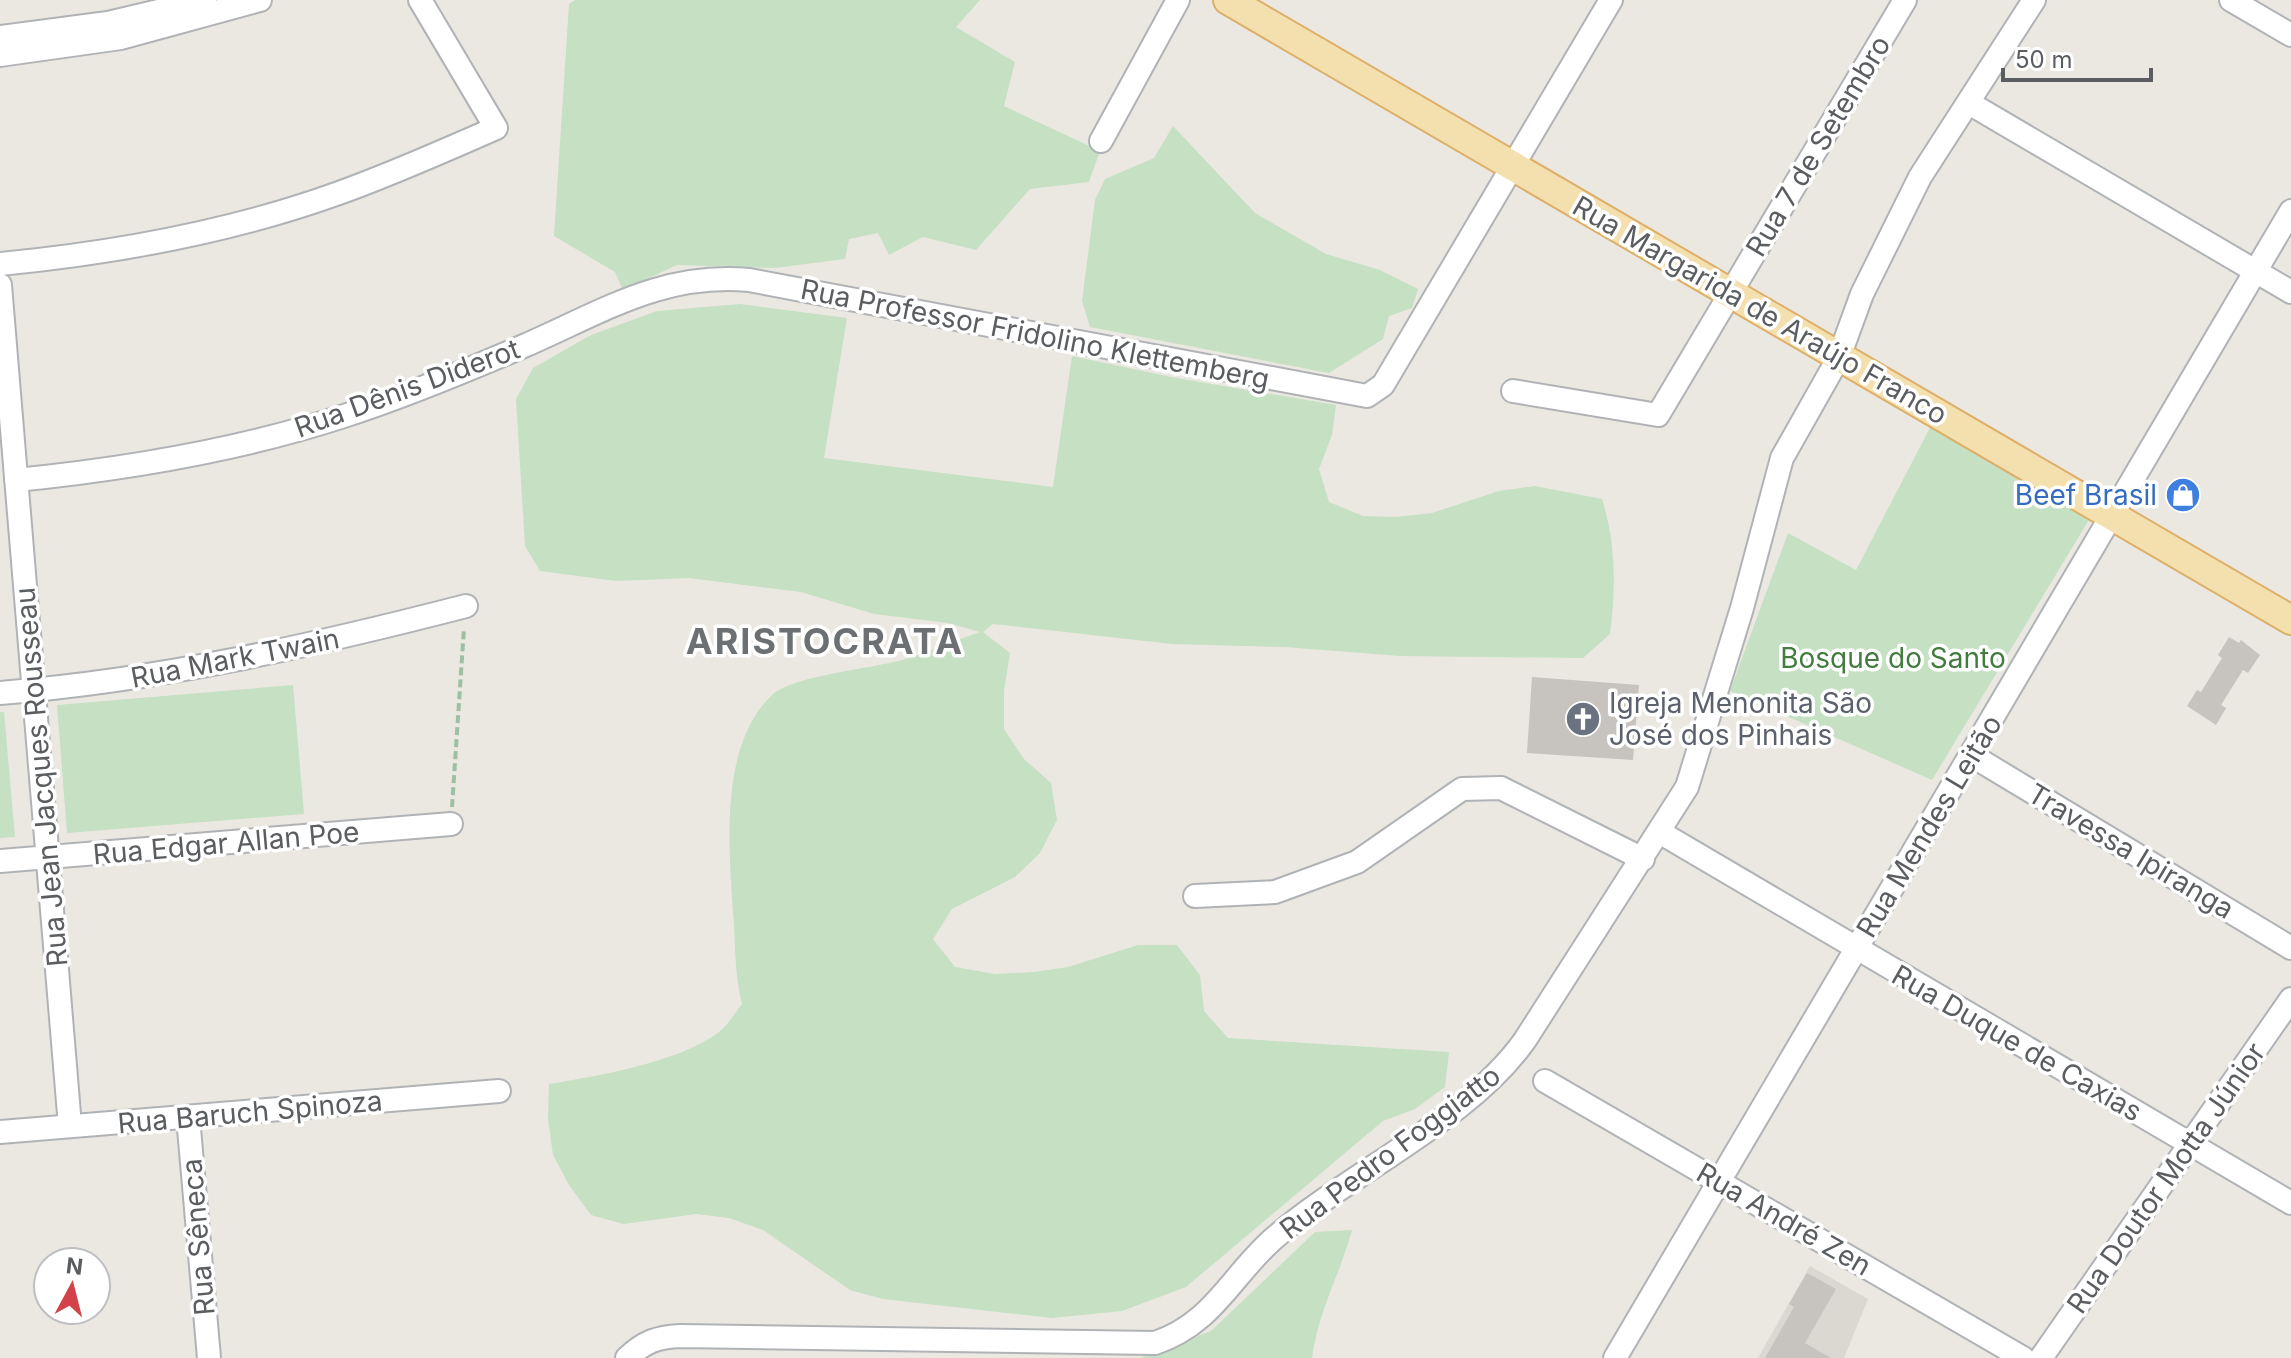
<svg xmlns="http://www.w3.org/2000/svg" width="2291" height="1358" font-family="Inter,sans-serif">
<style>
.education{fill:#dbd7d1}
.green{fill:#c5e0c2}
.building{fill:#c7c3bf}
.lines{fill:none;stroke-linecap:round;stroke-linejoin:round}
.minor-casing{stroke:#b0b3b6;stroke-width:26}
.major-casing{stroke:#deaf69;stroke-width:32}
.path{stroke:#9cc0a2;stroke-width:4;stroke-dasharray:8 4;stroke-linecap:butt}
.minor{stroke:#fff;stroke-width:22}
.major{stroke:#f4e0af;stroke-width:28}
.labels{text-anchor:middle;stroke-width:7;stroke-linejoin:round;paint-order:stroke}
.street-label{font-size:28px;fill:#5b5e61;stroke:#fff}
.shop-label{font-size:28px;fill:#366cbe;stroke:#fff;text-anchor:end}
.park-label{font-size:28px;fill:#437c3f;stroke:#fff}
.worship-label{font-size:28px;fill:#5b616d;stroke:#fff;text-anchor:start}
.district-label{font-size:36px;font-weight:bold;letter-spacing:2px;fill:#6c7073;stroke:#fff}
</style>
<rect width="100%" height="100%" fill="#ebe8e2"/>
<!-- education -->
<path class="education" d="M1810,1266L1868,1299L1844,1358H1758Z"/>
<!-- green -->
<path class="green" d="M575,0H980L956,27L1015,62L1004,106L1100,151L1089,182L1030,189L976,250L923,237L889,255L878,233L849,239L845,259L775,268L677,265L623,290L615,272L554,236L569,4Z
M1173,126L1255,213L1326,254L1380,270L1418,289L1412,308L1389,316L1383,339L1329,373L1090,327L1082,301L1095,200L1105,179L1154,158Z
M740,304L847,318L824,458L1053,487L1072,356L1171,377L1336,405L1332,435L1319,469L1329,502L1363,516L1396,517L1432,513L1499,491L1535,486L1602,499C1616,543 1616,588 1610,634L1583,658L1400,656L1284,647L1172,644L993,624L983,632L1010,653L1004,691V729L1024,759L1051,783L1057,820L1040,853L1015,877L952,909L933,939L955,967L995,974L1034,972L1068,967L1138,945H1177L1200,975L1204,1011L1228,1038L1449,1052L1445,1087L1415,1109L1383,1121L1186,1287L1122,1311L1052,1318L883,1299L850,1290L763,1230L729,1218L696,1214L624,1224L591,1215L569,1185L553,1155L548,1119L549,1084C598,1076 680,1062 719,1032C728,1025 735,1013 742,1004C734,969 736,948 733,913C729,847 719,747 771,696C793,674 879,669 912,657C935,648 957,640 980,632L948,623L874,614L801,592L689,578L616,581L540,571L525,546L516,399L533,368L591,335L657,311Z
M1933,422L2093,513L1932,780L1730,691L1788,533L1856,570Z
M293,685L304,814L67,833L57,705Z
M0,712H4L15,837L0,838Z
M1352,1230C1340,1274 1318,1312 1312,1358H1140L1211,1331L1315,1232Z"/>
<!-- building -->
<path class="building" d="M2229,637L2239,643L2241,640L2260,655L2248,673L2243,670L2221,705L2226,708L2216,725L2187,706L2197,690L2201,692L2222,658L2218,655Z
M1532,677L1639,685L1633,760L1527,753Z
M1807,1273L1836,1289L1805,1343L1831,1358H1765L1794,1307L1789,1304Z"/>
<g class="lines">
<!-- minor casing -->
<g class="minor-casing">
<path id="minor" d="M2231,0L2291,35
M0,37L108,23L205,0
M0,55L121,38L260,0
M1969,103L2291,292
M1101,141L1178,0
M0,264C114,253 231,232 339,193C392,174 444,151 496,128L420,0
M0,285L70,1126
M1513,391L1658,415L1905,0
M16,480C126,469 240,450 344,416C406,396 466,371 526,345C602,312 663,272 749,280L1367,396L1383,385L1611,0
M0,693C160,680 311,646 466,606
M1971,755L2291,948
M1661,833L2291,1203
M0,861L451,824
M1195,896L1275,892L1357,862L1462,789L1501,788L1643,859
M1545,1081L2023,1358
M188,1117L209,1358
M0,1132L499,1091
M627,1358C644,1342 657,1337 680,1336L1155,1343C1212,1324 1230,1278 1272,1240C1348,1173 1468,1121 1525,1040L1687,787L1742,608L1782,458L1839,357L1862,294L1920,177L2034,0
M1615,1358L2291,211
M2041,1358L2291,999"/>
</g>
<!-- major casing -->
<g class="major-casing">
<path id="major" d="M1228,0L2291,620"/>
</g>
<!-- path -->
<path class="path" d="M452,807L464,628"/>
<!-- minor -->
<use href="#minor" class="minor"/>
<!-- major -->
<use href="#major" class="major"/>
</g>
<!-- icons -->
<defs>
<g id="shop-disc" transform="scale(1.8)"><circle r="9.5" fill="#3f7fe0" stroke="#fff"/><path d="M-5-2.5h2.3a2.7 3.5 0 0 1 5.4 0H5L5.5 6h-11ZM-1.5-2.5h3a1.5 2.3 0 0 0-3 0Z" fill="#fff"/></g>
<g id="church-disc" transform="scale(1.8)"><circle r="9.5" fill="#6b7280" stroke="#fff"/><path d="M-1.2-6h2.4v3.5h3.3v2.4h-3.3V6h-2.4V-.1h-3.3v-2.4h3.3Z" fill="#fff"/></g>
</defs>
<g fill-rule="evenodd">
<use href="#shop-disc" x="2183" y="495"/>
<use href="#church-disc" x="1583" y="719"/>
</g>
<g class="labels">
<!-- street labels -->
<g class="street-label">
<text transform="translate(1818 146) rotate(-59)" y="10">Rua 7 de Setembro</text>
<text transform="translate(1760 310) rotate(30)" y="10">Rua Margarida de Araújo Franco</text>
<text transform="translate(1035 334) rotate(11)" y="10">Rua Professor Fridolino Klettemberg</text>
<text transform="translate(407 388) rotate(-20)" y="10">Rua Dênis Diderot</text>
<text transform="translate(235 658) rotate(-11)" y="10">Rua Mark Twain</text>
<text transform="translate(41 777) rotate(-95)" y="10">Rua Jean Jacques Rousseau</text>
<text transform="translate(1929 826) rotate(-59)" y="10">Rua Mendes Leitão</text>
<text transform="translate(226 843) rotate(-5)" y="10">Rua Edgar Allan Poe</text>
<text transform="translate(2131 851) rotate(31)" y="10">Travessa Ipiranga</text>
<text transform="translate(2017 1043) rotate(30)" y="10">Rua Duque de Caxias</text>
<text transform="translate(250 1112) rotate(-5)" y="10">Rua Baruch Spinoza</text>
<text transform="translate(1390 1152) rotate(-37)" y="10">Rua Pedro Foggiatto</text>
<text transform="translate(2166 1178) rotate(-55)" y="10">Rua Doutor Motta Júnior</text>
<text transform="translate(1784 1219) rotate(30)" y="10">Rua André Zen</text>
<text transform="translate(198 1237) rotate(-95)" y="10">Rua Sêneca</text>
</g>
<!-- shop labels -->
<g class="shop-label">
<text x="2157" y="505">Beef Brasil</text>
</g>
<!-- park labels -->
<g class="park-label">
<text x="1893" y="668">Bosque do Santo</text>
</g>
<!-- worship labels -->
<g class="worship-label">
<text x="1609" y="713">Igreja Menonita São<tspan x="1609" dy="32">José dos Pinhais</tspan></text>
</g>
<!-- district labels -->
<g class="district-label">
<text x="825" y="654">ARISTOCRATA</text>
</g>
</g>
<!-- north arrow -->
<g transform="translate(72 1286) rotate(7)"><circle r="38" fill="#ffffff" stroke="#bdbfc0" stroke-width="2"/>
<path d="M0-6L14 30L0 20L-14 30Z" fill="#d24248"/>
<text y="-12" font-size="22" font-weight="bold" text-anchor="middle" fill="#5b5e61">N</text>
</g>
<!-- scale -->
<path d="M2003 68v12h148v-12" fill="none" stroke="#5b5e61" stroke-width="4"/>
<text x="2015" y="68" font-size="24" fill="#5b5e61" stroke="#ffffff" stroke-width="6" paint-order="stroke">50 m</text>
</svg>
